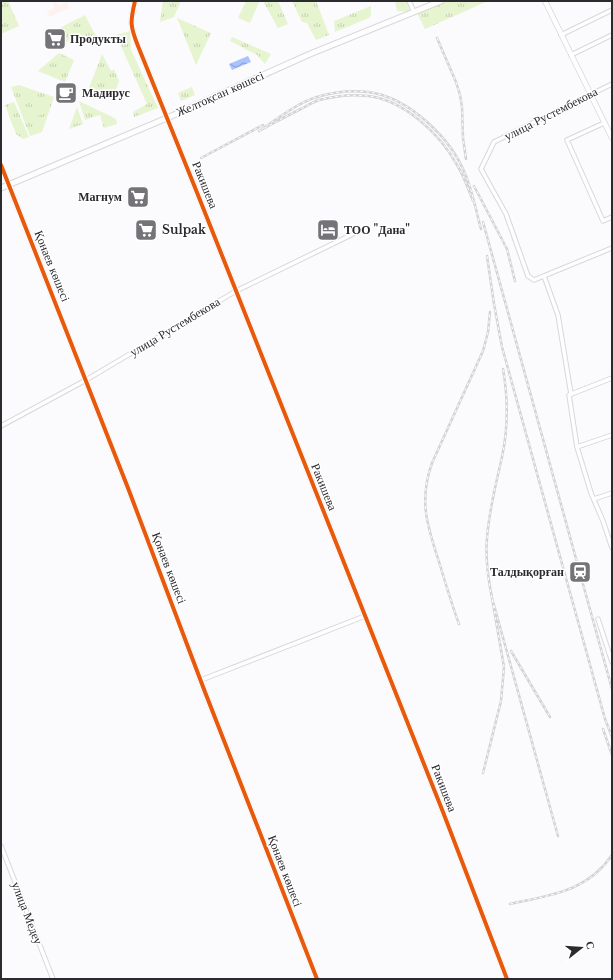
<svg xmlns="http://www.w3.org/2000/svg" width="613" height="980" font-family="'Libre Baskerville',serif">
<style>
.education{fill:#fdf2ef}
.grass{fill:url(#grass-tufts)}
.pitch{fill:#e6f4d0}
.water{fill:url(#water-waves)}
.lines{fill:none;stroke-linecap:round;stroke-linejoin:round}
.minor-casing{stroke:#d8d7da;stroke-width:5.5}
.tertiary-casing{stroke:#d8d7da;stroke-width:6}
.secondary-casing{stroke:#d8d7da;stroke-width:7}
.minor{stroke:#fefeff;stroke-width:3.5}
.tertiary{stroke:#fefeff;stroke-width:4.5}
.secondary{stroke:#fefeff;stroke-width:5}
.rail-casing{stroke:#d3d3d3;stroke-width:2.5}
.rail{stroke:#fff;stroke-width:1;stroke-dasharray:3;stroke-linecap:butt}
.cycleway-casing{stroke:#fff;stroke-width:6}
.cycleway{stroke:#e8590c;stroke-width:4}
.labels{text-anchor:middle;stroke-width:3;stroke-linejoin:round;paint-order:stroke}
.poi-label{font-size:12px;font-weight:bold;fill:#2b2a2f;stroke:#fff;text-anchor:start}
.street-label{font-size:12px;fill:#2b2a2f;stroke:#fff}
</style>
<defs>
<pattern id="grass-tufts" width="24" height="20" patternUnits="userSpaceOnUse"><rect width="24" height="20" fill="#e6f4d0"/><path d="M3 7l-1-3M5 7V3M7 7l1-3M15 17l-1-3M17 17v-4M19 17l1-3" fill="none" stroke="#c5d1b3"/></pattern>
<pattern id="water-waves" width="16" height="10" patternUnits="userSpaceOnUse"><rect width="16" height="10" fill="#a8c3fe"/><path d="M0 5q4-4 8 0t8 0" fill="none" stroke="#899fce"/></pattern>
</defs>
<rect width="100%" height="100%" fill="#fbfafd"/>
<!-- education -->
<path class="education" d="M52,1H56L58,6L67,2L69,8L49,17L47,11L55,8Z"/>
<!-- grass -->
<path class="grass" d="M1,1H8L19,26L1,34Z
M163,1H181L174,17L160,22Z
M263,1H278L288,24L278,28Z
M292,1H316L329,35L316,40L307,23L302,22Z
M395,1H406L410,12L397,11Z
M445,1H488L425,29L417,13Z
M371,6V15L369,18L335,32L334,21Z
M85,15L93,31L97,36H74L60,47L56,30Z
M177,18L211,33L196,65Z
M130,31L131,50L158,108L134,117L133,112L147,104L116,35Z
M232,37L271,54L265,64L257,55L230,41Z
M59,53L74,60L65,82L38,71Z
M102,54L111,71L114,69L119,81L114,95L89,88Z
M19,85L54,97L42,132L30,136L11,87Z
M192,87L195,95L181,101L178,93Z
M79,101L116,119L117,124L104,128L100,115L85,120Z
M14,102L29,137L23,139L16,134L5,105Z
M77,107L83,124L69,129Z"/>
<!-- pitch -->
<path class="pitch" d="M246,1H256L259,2L250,23L238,18Z
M39,96L46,113L37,116L30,100Z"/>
<!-- water -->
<path class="water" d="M248,56L251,62L232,70L229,64Z"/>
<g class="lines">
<!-- minor casing -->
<g class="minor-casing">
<path id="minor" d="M409,1L414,12
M561,35L612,10
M571,55L612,35
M612,84L494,142L481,169L506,214L528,276L534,280L612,248
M604,123L567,140L603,221L612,217
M544,276L558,315L571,394
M612,378L569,395L577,447L591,493L603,521L612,548
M1,426L86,380L236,291L353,234
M577,447L612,435
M594,499L612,493
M598,619L612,662
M201,680L365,616
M1,846L53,979"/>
</g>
<!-- tertiary casing -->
<g class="tertiary-casing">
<path id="tertiary" d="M135,1C130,22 130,26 138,46L196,190L443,812L507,979
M545,1L612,138
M1,165L128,488L205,692L317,979"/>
</g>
<!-- secondary casing -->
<g class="secondary-casing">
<path id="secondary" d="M1,188L167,118L310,54L441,1"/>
</g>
<!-- minor -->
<use href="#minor" class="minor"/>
<!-- tertiary -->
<use href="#tertiary" class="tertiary"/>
<!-- secondary -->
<use href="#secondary" class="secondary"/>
<!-- rail casing -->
<g class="rail-casing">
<path id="rail" d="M437,38L456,82L460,95L462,107L463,138L466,159
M201,158L263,125
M474,186L507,249L515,281
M473,201C468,189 464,176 457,165C440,134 404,100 368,96C352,94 335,96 319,100C313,102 308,105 303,108C288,115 274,123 259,131C277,119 297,103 317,97C333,92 351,90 368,92C409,97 452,139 466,176C473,193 476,211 481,229
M483,222L612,689
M487,256L494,304L502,347L605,719L612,737
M492,598C488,578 485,559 487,538C489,510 496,484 502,457C508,429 508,398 503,369
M459,624C452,605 446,585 440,565C428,528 418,502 432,463L483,351L488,332L490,312
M511,651L550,717
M603,729L612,755
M483,773L501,701L504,667L492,598L558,836
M510,904C550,895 587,892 612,855"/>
</g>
<!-- rail -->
<use href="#rail" class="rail"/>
<!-- cycleway casing -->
<g class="cycleway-casing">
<path id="cycleway" d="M135,1C130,22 130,26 138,46L196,190L443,812L507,979
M1,165L128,488L205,692L317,979"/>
</g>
<!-- cycleway -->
<use href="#cycleway" class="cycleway"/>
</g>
<!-- icons -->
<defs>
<g id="supermarket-square" transform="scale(1.15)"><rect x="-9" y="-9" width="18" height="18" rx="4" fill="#747377" stroke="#fff"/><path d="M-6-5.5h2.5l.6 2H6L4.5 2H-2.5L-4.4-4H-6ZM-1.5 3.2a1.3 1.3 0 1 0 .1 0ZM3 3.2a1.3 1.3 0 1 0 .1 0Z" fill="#fff"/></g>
<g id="cafe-square" transform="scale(1.15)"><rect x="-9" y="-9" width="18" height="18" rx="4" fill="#747377" stroke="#fff"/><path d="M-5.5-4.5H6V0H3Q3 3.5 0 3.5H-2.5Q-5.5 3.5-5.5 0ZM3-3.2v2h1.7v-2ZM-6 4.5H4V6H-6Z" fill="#fff"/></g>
<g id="hotel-square" transform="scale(1.15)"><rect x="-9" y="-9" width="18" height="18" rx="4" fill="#747377" stroke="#fff"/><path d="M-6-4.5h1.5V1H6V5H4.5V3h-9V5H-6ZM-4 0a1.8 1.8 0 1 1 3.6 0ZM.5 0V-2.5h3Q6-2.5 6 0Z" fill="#fff"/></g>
<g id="station-square" transform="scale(1.15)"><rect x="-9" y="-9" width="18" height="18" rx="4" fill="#747377" stroke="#fff"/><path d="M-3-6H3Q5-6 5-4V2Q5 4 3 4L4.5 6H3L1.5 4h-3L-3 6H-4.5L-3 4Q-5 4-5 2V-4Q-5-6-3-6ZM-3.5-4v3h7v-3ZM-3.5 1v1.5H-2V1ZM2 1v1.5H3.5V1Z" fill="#fff"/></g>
</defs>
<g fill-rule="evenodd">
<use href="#supermarket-square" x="55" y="39"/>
<use href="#cafe-square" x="66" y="93"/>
<use href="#supermarket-square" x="138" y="197"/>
<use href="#supermarket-square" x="146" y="230"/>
<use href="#hotel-square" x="328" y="230"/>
<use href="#station-square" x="580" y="572"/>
</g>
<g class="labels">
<!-- poi labels -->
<g class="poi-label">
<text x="70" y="43">Продукты</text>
<text x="82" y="97">Мадирус</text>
<text x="122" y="201" text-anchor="end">Магнум</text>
<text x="162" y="234">Sulpak</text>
<text x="344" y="234">ТОО "Дана"</text>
<text x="564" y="576" text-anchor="end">Талдықорған</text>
</g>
<!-- street labels -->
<g class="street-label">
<text transform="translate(220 94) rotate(-24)" y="4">Желтоқсан көшесі</text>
<text transform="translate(551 114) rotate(-27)" y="4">улица Рустембекова</text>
<text transform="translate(205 185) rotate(68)" y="4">Ракишева</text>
<text transform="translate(52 266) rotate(68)" y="4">Қонаев көшесі</text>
<text transform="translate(175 327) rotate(-31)" y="4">улица Рустембекова</text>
<text transform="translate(324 487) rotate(68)" y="4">Ракишева</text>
<text transform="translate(169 568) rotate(69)" y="4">Қонаев көшесі</text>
<text transform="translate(444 788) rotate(69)" y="4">Ракишева</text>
<text transform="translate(285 871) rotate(69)" y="4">Қонаев көшесі</text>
<text transform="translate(27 913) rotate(69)" y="4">улица Медеу</text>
</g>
</g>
<!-- border -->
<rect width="613" height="980" fill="none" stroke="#2b2a2f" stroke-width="4"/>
<!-- north arrow -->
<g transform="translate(581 948) rotate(73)" stroke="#ffffff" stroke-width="3" paint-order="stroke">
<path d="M0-3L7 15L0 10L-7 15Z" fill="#2b2a2f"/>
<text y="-6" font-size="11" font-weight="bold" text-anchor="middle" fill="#2b2a2f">С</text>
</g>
</svg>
